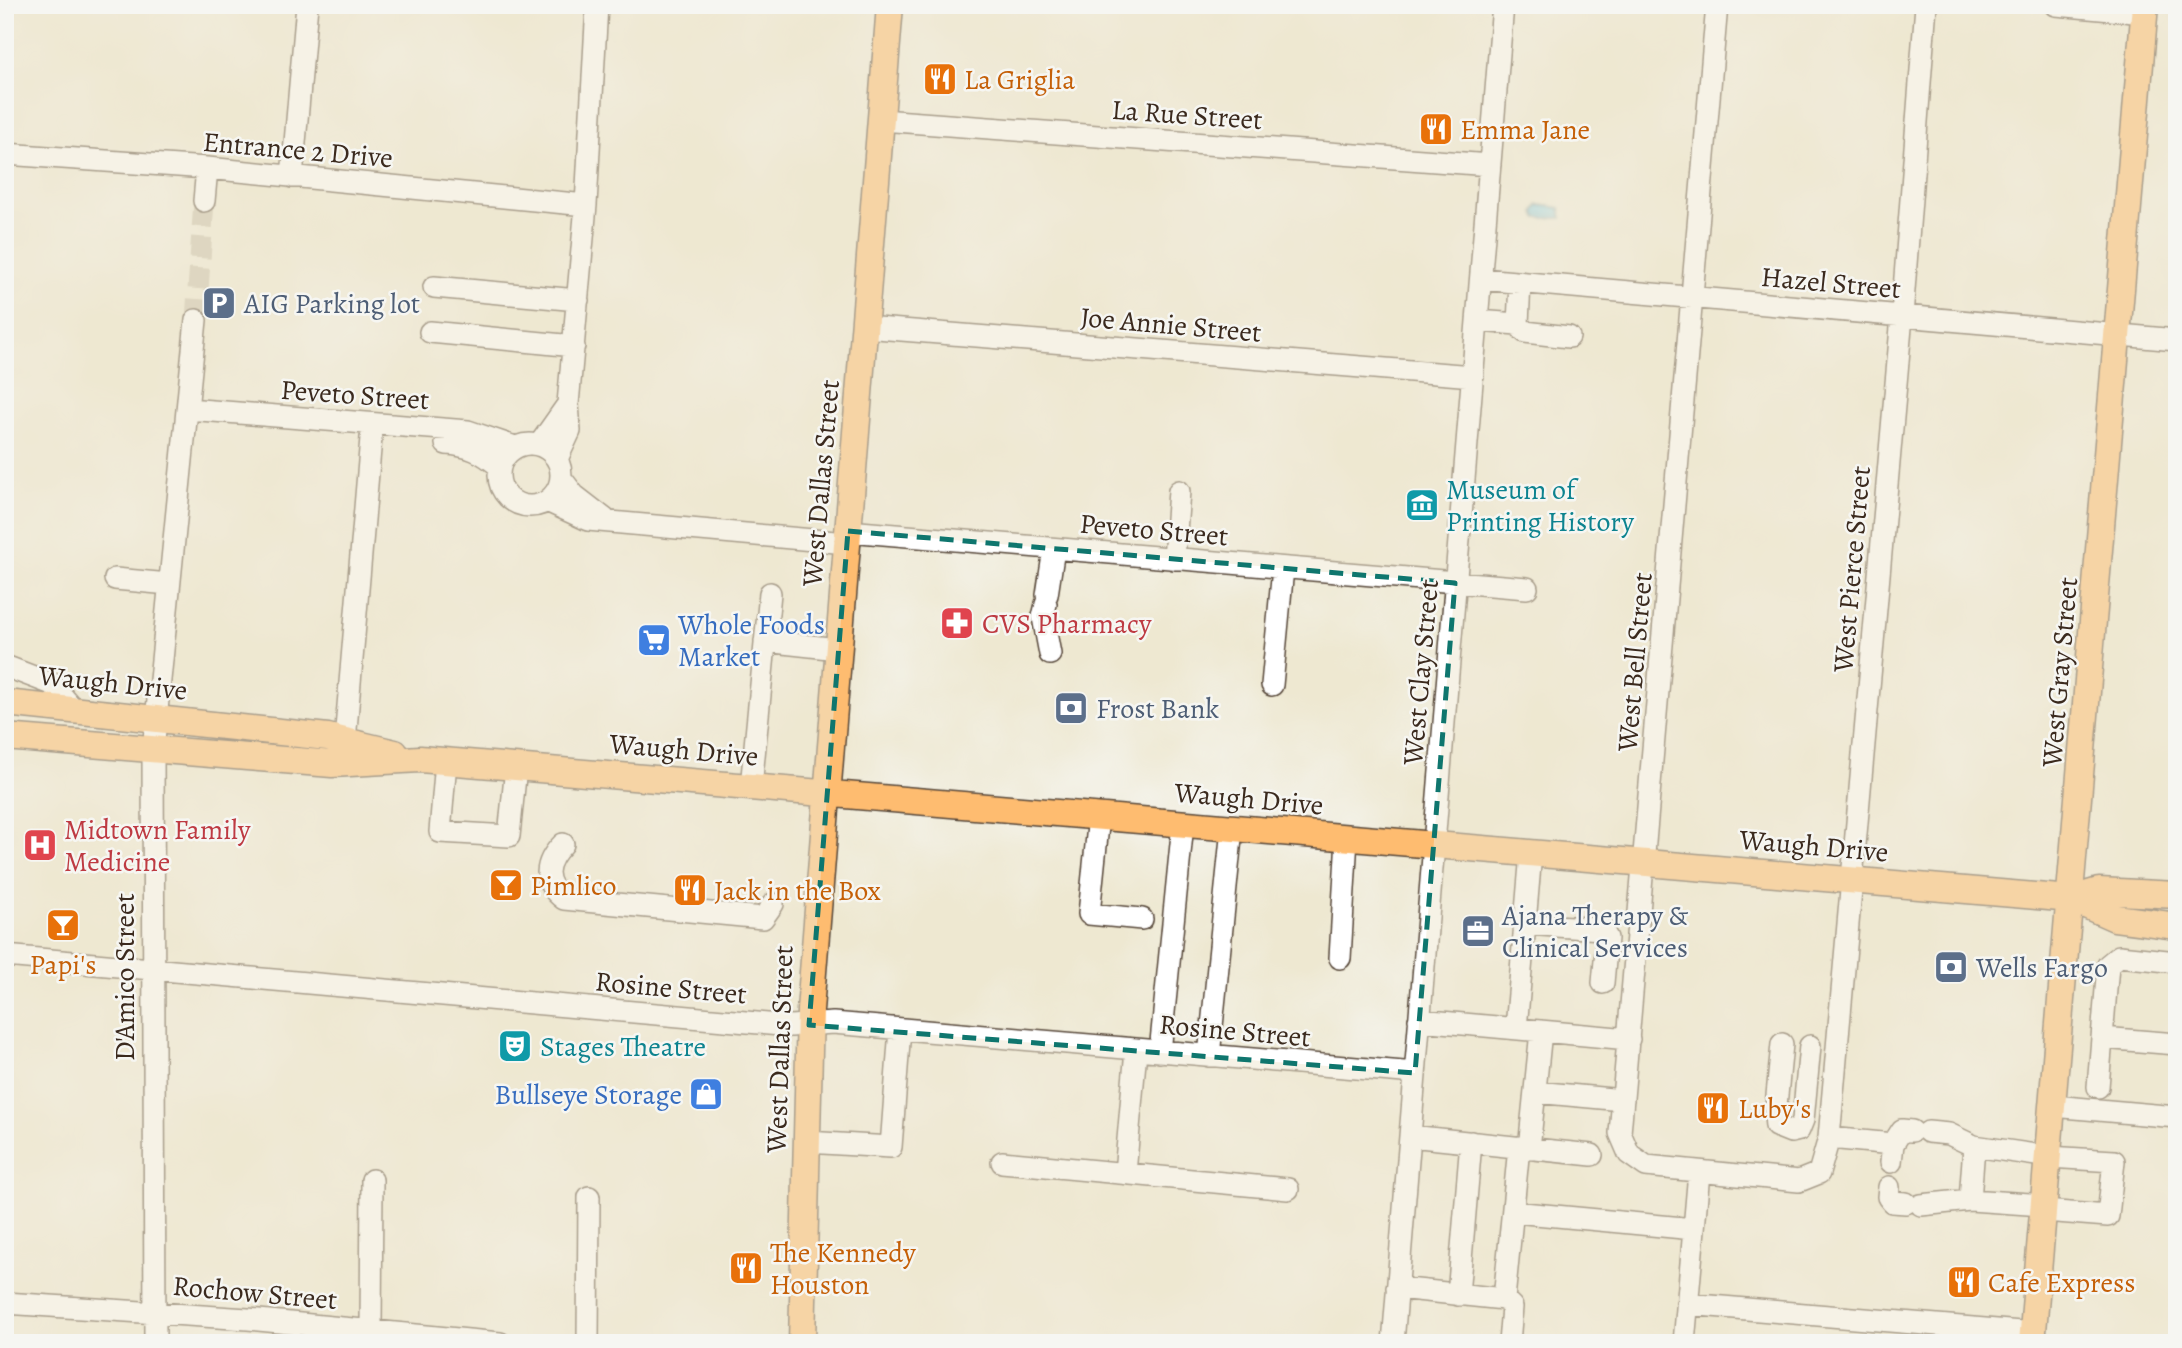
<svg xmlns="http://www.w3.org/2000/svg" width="2182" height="1348" font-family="Alegreya,serif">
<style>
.water{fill:url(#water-rules);stroke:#517882;stroke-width:2}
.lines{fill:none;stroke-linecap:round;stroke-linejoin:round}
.minor-tunnel{stroke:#cac2ad;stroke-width:21;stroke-dasharray:21 10;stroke-linecap:butt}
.minor-casing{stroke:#564639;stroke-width:24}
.major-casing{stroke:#564639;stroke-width:29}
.minor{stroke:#fff;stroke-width:21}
.major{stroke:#febc70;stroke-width:26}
.marked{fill:none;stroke:#0f766e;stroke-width:5;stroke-dasharray:14 9;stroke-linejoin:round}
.labels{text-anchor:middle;stroke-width:5;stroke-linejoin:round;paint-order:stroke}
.food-label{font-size:28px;fill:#c56008;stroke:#f6f6f2;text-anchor:start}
.street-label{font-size:28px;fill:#3b2a1e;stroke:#f6f6f2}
.service-label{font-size:28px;fill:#4e5e75;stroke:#f6f6f2;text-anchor:start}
.culture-label{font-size:28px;fill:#0d838f;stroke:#f6f6f2;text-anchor:start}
.health-label{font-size:28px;fill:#be3a42;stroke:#f6f6f2;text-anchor:start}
.shop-label{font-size:28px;fill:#366cbe;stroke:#f6f6f2;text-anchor:start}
</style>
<defs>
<pattern id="water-rules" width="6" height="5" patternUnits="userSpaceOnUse" patternTransform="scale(1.75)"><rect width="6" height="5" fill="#67c5e5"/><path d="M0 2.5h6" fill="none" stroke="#5aa9c4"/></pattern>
</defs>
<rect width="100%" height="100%" fill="#f6f6f2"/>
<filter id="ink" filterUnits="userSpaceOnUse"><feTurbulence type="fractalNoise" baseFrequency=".0143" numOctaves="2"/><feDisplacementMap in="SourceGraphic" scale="14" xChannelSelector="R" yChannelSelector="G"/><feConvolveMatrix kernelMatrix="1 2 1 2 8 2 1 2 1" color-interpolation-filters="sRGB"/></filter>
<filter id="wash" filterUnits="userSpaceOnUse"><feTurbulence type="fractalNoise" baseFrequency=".00686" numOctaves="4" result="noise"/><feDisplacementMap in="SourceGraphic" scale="28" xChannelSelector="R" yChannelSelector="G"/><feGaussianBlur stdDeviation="1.57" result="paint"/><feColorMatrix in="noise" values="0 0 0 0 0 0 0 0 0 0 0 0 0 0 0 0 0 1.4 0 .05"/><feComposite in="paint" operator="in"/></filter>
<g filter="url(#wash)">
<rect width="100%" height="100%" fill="#eee8d1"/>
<!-- water -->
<path class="water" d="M1539,205L1560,208L1562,218H1537L1535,212Z"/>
</g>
<g filter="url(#ink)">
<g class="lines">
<!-- minor-tunnel -->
<path class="minor-tunnel" d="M196,320L204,201"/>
<!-- minor casing -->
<g class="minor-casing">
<path id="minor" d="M1717,5L1620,1133L1629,1154L1646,1166L1799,1181L1819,1173L1829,1138L1902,316L1926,5
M2056,5L2145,13
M881,120L1490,165
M5,154L207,168L586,205
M292,177L307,5
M204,201L207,168
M1481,279L2177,340
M434,287L578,300
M1477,321L1518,324L1525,332L1569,337
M1518,324L1520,282
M864,327L1473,376
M430,332L574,346
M187,409L468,431L515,447
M499 475a31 31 0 1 1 62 0a31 31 0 1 1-62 0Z
M446,444C468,445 483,452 500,467
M539,445L568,404
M557,459L570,431L568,404L586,205L597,5
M561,478L574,495L605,519
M547,501L588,520L847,543
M848,531L1527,588
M1174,559L1179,491
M115,579L169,584
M1047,595L1054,549
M1046,604L1043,617L1050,654
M765,641L838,649
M5,666L52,684L74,710
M1272,685L1283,568
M345,741L371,438
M446,761L440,832L509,836L516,767
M751,787L770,593
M1099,816L1089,914L1142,919
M563,844C545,862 541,882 564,899L763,918L773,904
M1525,924L1602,929L1607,938L1603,983
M5,956L791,1026L833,1023L1415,1073
M1340,958L1347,838
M1419,1020L1629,1039
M1516,1029L1531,853
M2102,1038L2177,1044
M1782,1044L1775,1116L1776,1126L1791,1132L1799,1130L1803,1120L1810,1046
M1160,1052L1183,824
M1209,1056L1232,828
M2098,1087L2108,965L2119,956L2177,962
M1535,1092L1623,1100
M2053,1106L2177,1117
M1928,1132L1949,1134L1974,1146L2049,1157L2114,1161L2108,1216L2044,1211
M1410,1136L1592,1155
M1829,1138L1893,1144
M806,1142L891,1147L900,1029
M1529,1149L1541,1031
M1002,1162L1288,1189
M1891,1162L1893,1144L1902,1130L1912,1131
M1125,1173L1136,1050
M1889,1187L1888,1197L1892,1202L1906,1203
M1970,1200L1974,1146
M1921,1205L1970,1200L2044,1205
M1513,1212L1694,1229
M1397,1288L1504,1299
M1458,1295L1471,1142
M5,1303L248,1319L500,1343
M1687,1304L2033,1333
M371,1331L372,1180
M155,1343L153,750L196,320
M588,1343L589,1197
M1393,1343L1503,5
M1509,1343L1512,1307L1504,1299L1519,1147
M1684,1343L1699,1172"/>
</g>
<!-- major casing -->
<g class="major-casing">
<path id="major" d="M5,703L328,737L395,753
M5,737L332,764L420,759L2072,899L2115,918L2177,926
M2072,899L2099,891L2177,895
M802,1343L810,1010L890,5
M2032,1343L2145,5"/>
</g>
<!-- minor -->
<use href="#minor" class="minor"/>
<!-- major -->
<use href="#major" class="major"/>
</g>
</g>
<!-- marked area -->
<path d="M0 0H2182V1348H0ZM848,531L1455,583L1415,1073L809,1025Z" fill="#eee8d1" fill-opacity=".55" fill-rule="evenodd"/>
<path class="marked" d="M848,531L1455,583L1415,1073L809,1025Z"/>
<!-- icons -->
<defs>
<g id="restaurant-square" transform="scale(1.75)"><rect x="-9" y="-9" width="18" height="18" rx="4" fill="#e8710a" stroke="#f6f6f2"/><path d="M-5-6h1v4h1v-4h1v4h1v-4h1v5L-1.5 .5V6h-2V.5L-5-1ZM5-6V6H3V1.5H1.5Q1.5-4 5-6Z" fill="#fff"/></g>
<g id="parking-square" transform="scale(1.75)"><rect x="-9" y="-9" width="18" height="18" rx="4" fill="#5c6f8a" stroke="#f6f6f2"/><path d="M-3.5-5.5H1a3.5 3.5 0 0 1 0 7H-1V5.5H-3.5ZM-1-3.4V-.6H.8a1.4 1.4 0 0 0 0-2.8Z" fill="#fff"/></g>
<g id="museum-square" transform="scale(1.75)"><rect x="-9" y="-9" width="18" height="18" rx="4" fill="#0f9aa8" stroke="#f6f6f2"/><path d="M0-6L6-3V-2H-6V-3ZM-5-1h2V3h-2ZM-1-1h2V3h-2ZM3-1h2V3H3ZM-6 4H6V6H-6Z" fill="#fff"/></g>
<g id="pharmacy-square" transform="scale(1.75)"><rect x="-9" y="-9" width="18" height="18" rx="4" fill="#e0444e" stroke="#f6f6f2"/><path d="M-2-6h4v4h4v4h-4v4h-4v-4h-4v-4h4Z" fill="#fff"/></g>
<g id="supermarket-square" transform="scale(1.75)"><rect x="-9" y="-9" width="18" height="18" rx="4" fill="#3f7fe0" stroke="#f6f6f2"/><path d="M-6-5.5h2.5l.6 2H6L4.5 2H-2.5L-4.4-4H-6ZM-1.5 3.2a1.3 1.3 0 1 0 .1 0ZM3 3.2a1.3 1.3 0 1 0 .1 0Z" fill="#fff"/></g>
<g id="bank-square" transform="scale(1.75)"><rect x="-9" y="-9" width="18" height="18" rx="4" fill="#5c6f8a" stroke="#f6f6f2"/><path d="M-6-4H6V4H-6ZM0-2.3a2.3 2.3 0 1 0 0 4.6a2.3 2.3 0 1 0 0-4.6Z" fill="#fff"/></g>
<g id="hospital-square" transform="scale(1.75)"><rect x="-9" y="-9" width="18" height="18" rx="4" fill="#e0444e" stroke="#f6f6f2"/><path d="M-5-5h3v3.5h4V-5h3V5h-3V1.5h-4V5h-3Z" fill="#fff"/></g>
<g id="bar-square" transform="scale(1.75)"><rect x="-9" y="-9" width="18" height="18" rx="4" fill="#e8710a" stroke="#f6f6f2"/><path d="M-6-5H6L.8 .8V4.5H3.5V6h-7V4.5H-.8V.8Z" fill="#fff"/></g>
<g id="office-square" transform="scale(1.75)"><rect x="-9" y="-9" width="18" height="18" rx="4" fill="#5c6f8a" stroke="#f6f6f2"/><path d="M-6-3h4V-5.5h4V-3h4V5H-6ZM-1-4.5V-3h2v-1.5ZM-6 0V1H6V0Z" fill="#fff"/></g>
<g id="theatre-square" transform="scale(1.75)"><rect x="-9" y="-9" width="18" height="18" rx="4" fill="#0f9aa8" stroke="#f6f6f2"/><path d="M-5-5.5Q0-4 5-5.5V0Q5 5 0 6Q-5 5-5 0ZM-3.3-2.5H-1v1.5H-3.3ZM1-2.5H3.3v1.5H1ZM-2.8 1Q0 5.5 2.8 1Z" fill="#fff"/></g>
<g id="shop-square" transform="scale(1.75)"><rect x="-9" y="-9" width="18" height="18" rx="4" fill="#3f7fe0" stroke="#f6f6f2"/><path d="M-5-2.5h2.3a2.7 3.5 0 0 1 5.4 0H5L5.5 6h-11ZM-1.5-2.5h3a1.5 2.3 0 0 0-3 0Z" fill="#fff"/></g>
</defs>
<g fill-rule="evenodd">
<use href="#restaurant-square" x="940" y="79"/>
<use href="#restaurant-square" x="1436" y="129"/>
<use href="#parking-square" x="219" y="303"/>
<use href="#museum-square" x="1422" y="505"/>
<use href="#pharmacy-square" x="957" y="623"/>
<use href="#supermarket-square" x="654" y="640"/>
<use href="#bank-square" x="1071" y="708"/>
<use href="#hospital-square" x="40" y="845"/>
<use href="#bar-square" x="506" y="885"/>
<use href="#restaurant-square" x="690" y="890"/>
<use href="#bar-square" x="63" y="925"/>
<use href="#office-square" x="1478" y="931"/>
<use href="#bank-square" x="1951" y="967"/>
<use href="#theatre-square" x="515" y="1046"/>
<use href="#shop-square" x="706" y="1094"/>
<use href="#restaurant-square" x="1713" y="1108"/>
<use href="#restaurant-square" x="746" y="1268"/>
<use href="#restaurant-square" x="1964" y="1282"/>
</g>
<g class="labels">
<!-- food labels -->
<g class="food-label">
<text x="964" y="89">La Griglia</text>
<text x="1460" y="139">Emma Jane</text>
<text x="530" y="895">Pimlico</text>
<text x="714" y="900">Jack in the Box</text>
<text x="63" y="974" text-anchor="middle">Papi's</text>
<text x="1738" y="1118">Luby's</text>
<text x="770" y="1262">The Kennedy<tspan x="770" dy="32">Houston</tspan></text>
<text x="1988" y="1292">Cafe Express</text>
</g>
<!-- street labels -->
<g class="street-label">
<text transform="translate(1187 114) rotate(4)" y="10">La Rue Street</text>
<text transform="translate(298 149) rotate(5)" y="10">Entrance 2 Drive</text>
<text transform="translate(1831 282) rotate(5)" y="10">Hazel Street</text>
<text transform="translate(1171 324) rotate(5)" y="10">Joe Annie Street</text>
<text transform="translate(355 394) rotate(4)" y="10">Peveto Street</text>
<text transform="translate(820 483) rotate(-85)" y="10">West Dallas Street</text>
<text transform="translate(1154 529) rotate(5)" y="10">Peveto Street</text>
<text transform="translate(1851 569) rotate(-85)" y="10">West Pierce Street</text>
<text transform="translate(1634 662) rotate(-85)" y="10">West Bell Street</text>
<text transform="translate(1420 672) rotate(-85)" y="10">West Clay Street</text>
<text transform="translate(2059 672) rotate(-85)" y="10">West Gray Street</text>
<text transform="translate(113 682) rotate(6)" y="10">Waugh Drive</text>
<text transform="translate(684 749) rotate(5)" y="10">Waugh Drive</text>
<text transform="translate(1249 798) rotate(5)" y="10">Waugh Drive</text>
<text transform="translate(1814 845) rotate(5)" y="10">Waugh Drive</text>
<text transform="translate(124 977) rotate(-90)" y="10">D'Amico Street</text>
<text transform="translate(671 987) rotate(5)" y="10">Rosine Street</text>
<text transform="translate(1235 1030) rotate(5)" y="10">Rosine Street</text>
<text transform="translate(779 1049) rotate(-88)" y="10">West Dallas Street</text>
<text transform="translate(255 1292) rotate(5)" y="10">Rochow Street</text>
</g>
<!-- service labels -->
<g class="service-label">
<text x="244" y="313">AIG Parking lot</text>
<text x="1096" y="718">Frost Bank</text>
<text x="1502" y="925">Ajana Therapy &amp;<tspan x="1502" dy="32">Clinical Services</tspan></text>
<text x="1976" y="977">Wells Fargo</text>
</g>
<!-- culture labels -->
<g class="culture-label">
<text x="1446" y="499">Museum of<tspan x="1446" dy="32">Printing History</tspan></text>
<text x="540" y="1056">Stages Theatre</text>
</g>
<!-- health labels -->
<g class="health-label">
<text x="982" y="633">CVS Pharmacy</text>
<text x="64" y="839">Midtown Family<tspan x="64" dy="32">Medicine</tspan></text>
</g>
<!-- shop labels -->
<g class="shop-label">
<text x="678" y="634">Whole Foods<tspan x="678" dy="32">Market</tspan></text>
<text x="682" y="1104" text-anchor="end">Bullseye Storage</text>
</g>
</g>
<!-- margin -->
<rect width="2182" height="1348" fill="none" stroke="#f6f6f2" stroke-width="28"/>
</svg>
